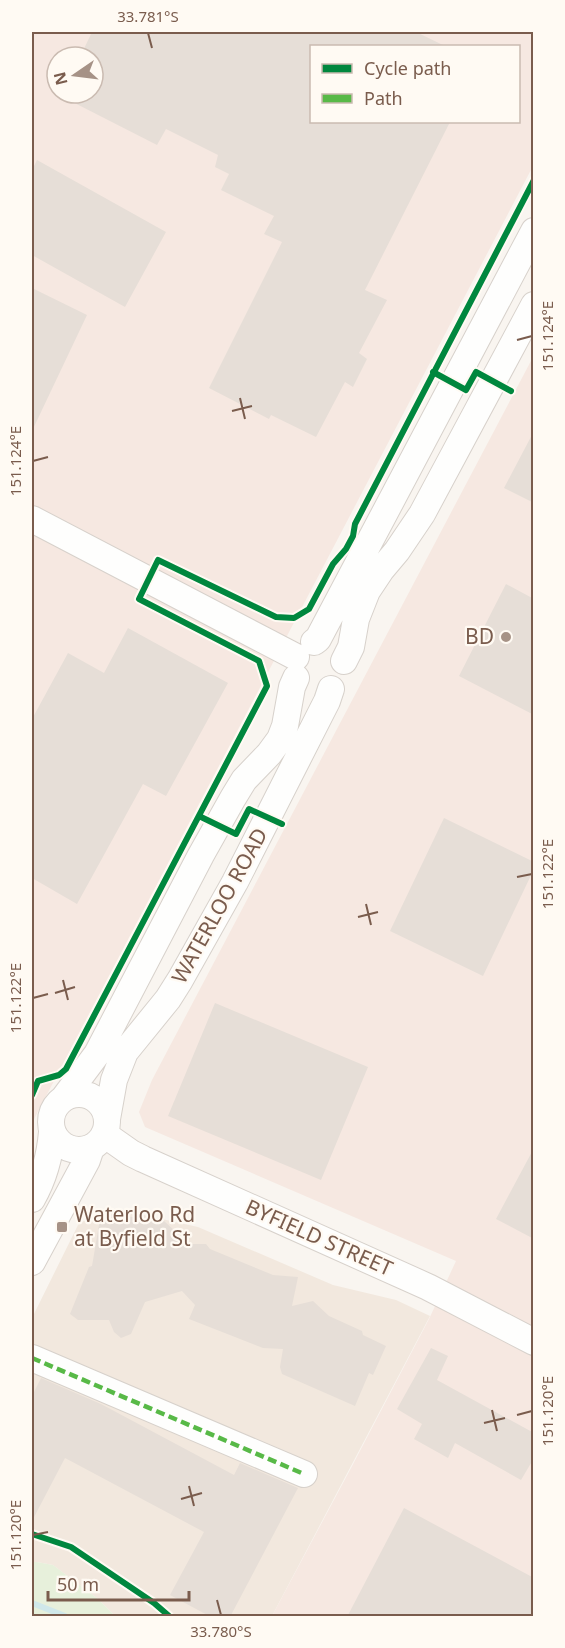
<svg xmlns="http://www.w3.org/2000/svg" width="565" height="1648" font-family="'Noto Sans',sans-serif">
<style>
.residential{fill:#f2e8de}
.commercial{fill:#f6e8e1;fill-rule:evenodd}
.green{fill:#e7f0db}
.lines{fill:none;stroke-linecap:round;stroke-linejoin:round}
.stream{stroke:#d0e8ea;stroke-width:6}
.building{fill:#e6ded7}
.minor-casing{stroke:#d7d1cb;stroke-width:28}
.minor{stroke:#fefefd;stroke-width:26}
.quiet{stroke:#58b947;stroke-width:4.5;stroke-dasharray:9 4.5;stroke-linecap:butt}
.cycleway-casing{stroke:#fffaf3;stroke-width:10}
.cycleway{stroke:#00873e;stroke-width:6}
.ticks{fill:none;stroke:#7a5c4d;stroke-width:2}
.poi-dot{fill:#a69286;stroke:#fffaf3;stroke-width:2}
.labels{text-anchor:middle;stroke-width:4.5;stroke-linejoin:round;paint-order:stroke}
.poi-label{font-size:21px;fill:#7a5c4d;stroke:#fffaf3;text-anchor:end}
.street-label{font-size:21px;fill:#7a5c4d;stroke:#fffaf3}
.neatline{fill:none;stroke:#7a5c4d;stroke-width:2}
.ticks-label{font-size:15px;text-anchor:middle;fill:#7a5c4d}
</style>
<rect width="100%" height="100%" fill="#f9f5f0"/>
<!-- residential -->
<path class="residential" d="M108,1211L130,1212L198,1227L333,1285L396,1300L430,1316L272,1616H115L98,1599L53,1565L37,1562H32V1318L79,1223Z"/>
<!-- commercial -->
<path class="commercial" d="M32,32H533V166L32,1123ZM312,46H518V122H312ZM57,57H93V93H57Z
M533,357V1616H272L351,1468L429,1319L456,1261L145,1127L139,1112L152,1080Z"/>
<!-- green -->
<path class="green" d="M32,1562H37L53,1565L98,1599L115,1616H32Z"/>
<g class="lines">
<!-- stream -->
<path class="stream" d="M32,1603L65,1616"/>
</g>
<!-- building -->
<path class="building" d="M92,32H416L445,46H312V122H450L365,290L387,300L359,353L367,359L353,387L345,382L316,437L271,415L269,419L209,388L282,242L264,234L274,216L221,190L229,174L215,167L218,155L166,129L157,145L55,93H93V57H80Z
M37,160L166,232L125,307L32,255V170Z
M32,288L87,315L32,431Z
M534,431V503L504,488Z
M506,584L534,599V715L459,676Z
M128,628L228,683L166,796L143,784L77,904L32,878V719L68,653L104,673Z
M444,818L534,862V869L483,976L390,931Z
M215,1003L368,1067L321,1180L168,1116Z
M534,1148V1239L496,1219Z
M110,1214L164,1221L176,1232L183,1244H206L210,1249L273,1275L298,1277L292,1306L313,1301L329,1316L362,1331L363,1335L386,1346L373,1375L369,1373L355,1406L282,1374L280,1367L283,1349L263,1348L189,1319L195,1305L182,1291L145,1302L131,1334L121,1338L114,1332L109,1320H78L70,1314L89,1267L92,1266L100,1219Z
M431,1348L448,1356L437,1380L534,1433V1458L521,1480L455,1443L448,1458L414,1439L422,1424L397,1409Z
M41,1378L101,1404L234,1475L240,1463L298,1488L230,1617H211L170,1595L204,1532L65,1458L32,1521V1396Z
M404,1508L534,1578V1617H347Z"/>
<g class="lines">
<!-- minor casing -->
<g class="minor-casing">
<path id="minor" d="M32,519L296,657
M314,642L318,639L534,231
M344,661L351,647L356,619L367,591L381,570L397,551L422,514L534,305
M51 1122a28 28 0 1 1 56 0a28 28 0 1 1-56 0Z
M64,1098L97,1054L201,855L233,798L244,780L269,754L280,739L285,726L292,687L296,678
M107,1119L114,1080L125,1052L168,999L180,980L235,882L327,701L331,689
M104,1134L131,1153L143,1159L428,1287L534,1342
M32,1199C44,1178 50,1156 52,1132
M32,1262L87,1160L91,1148
M32,1358L304,1474"/>
</g>
<!-- minor -->
<use href="#minor" class="minor"/>
<!-- quiet -->
<path class="quiet" d="M32,1358L304,1474"/>
<!-- cycleway casing -->
<g class="cycleway-casing">
<path id="cycleway" d="M433,372L466,390L476,372L511,391
M199,816L236,834L249,809L282,824
M32,1095L38,1081L59,1075L66,1069L267,686L259,661L139,599L158,560L276,617L294,618L309,609L333,564L346,549L353,536L355,524L534,180
M32,1534L71,1547L154,1603L169,1616"/>
</g>
<!-- cycleway -->
<use href="#cycleway" class="cycleway"/>
</g>
<!-- ticks -->
<path class="ticks" d="M148,33L152,48M517,340L532,336M240,398L245,419M232,411L252,406M33,461L48,457M517,877L532,874M366,904L371,925M358,917L378,912M63,980L68,1000M55,993L75,987M33,998L48,994M492,1410L497,1431M517,1415L532,1411M484,1423L505,1418M189,1486L194,1506M181,1499L202,1493M33,1535L48,1532M217,1600L221,1615"/>
<!-- markers -->
<g class="poi-dot">
<circle cx="506" cy="637" r="6"/>
<rect x="56" y="1221" width="12" height="12" rx="3"/>
</g>
<g class="labels">
<!-- poi labels -->
<g class="poi-label">
<text x="494" y="644">BD</text>
<text x="74" y="1222" text-anchor="start">Waterloo Rd<tspan x="74" dy="24">at Byfield St</tspan></text>
</g>
<!-- street labels -->
<g class="street-label">
<text transform="translate(220 906) rotate(-61)" y="7">WATERLOO ROAD</text>
<text transform="translate(319 1238) rotate(24)" y="7">BYFIELD STREET</text>
</g>
</g>
<!-- border -->
<rect width="565" height="1648" fill="none" stroke="#fffaf3" stroke-width="66"/>
<!-- legend -->
<rect x="310" y="45" width="210" height="78" fill="#fffaf3" stroke="#cabbb1" stroke-width="1.5"/>
<rect x="322" y="64" width="30" height="9" fill="#00873e" stroke="#cabbb1" stroke-width="1.5"/>
<text x="364" y="75" font-size="18" fill="#7a5c4d">Cycle path</text>
<rect x="322" y="94" width="30" height="9" fill="#58b947" stroke="#cabbb1" stroke-width="1.5"/>
<text x="364" y="105" font-size="18" fill="#7a5c4d">Path</text>
<!-- north arrow -->
<g transform="translate(75 75) rotate(256)"><circle r="28" fill="#fffaf3" stroke="#cabbb1" stroke-width="1.5"/>
<path d="M0-4.5L10 22L0 15L-10 22Z" fill="#a69286"/>
<text y="-9" font-size="16" font-weight="bold" text-anchor="middle" fill="#7a5c4d">N</text>
</g>
<!-- scale -->
<path d="M48 1591v9h141v-9" fill="none" stroke="#7a5c4d" stroke-width="3"/>
<text x="57" y="1591" font-size="18" fill="#7a5c4d" stroke="#fffaf3" stroke-width="4.5" paint-order="stroke">50 m</text>
<rect x="33" y="33" width="499" height="1582" class="neatline"/>
<g class="ticks-label">
<text x="148" y="22">33.781°S</text>
<text transform="translate(548 336) rotate(-90)" y="5">151.124°E</text>
<text transform="translate(16 461) rotate(-90)" y="5">151.124°E</text>
<text transform="translate(548 874) rotate(-90)" y="5">151.122°E</text>
<text transform="translate(16 998) rotate(-90)" y="5">151.122°E</text>
<text transform="translate(548 1411) rotate(-90)" y="5">151.120°E</text>
<text transform="translate(16 1535) rotate(-90)" y="5">151.120°E</text>
<text x="221" y="1637">33.780°S</text>
</g>
</svg>
